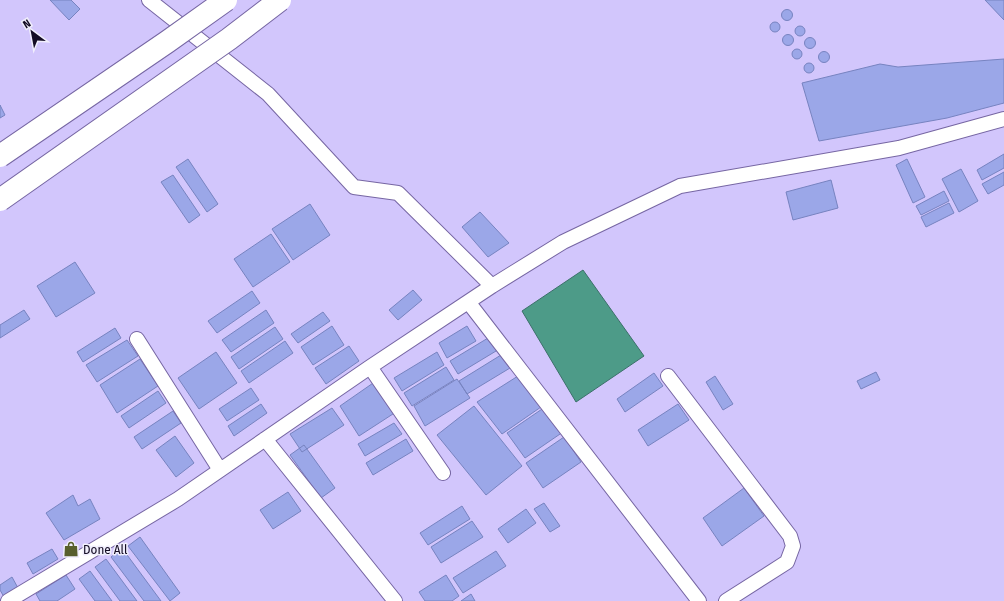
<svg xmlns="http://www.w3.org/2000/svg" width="1004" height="601" font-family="'Fira Sans Condensed',sans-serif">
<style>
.water{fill:#4d9b88;stroke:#3c706a}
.building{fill:#9ba7e8;stroke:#7783c0}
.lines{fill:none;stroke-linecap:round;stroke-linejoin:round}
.street-casing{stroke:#7666a3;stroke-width:16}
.street{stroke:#fff;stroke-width:14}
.primary-bridge-casing{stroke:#7666a3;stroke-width:24;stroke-linecap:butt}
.primary-bridge{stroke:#fff;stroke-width:22}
.labels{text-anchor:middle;stroke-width:3;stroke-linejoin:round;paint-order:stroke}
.poi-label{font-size:13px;fill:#140d24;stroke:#f0eefc;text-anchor:start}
</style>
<rect width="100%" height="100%" fill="#d2c6fc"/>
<!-- water -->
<path class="water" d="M583,270L644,356L576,402L522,311Z"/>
<!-- building -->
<path class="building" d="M50,0H71L80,9L69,20Z
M985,0H1004V20Z
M781.5 15a5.5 5.5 0 1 1 11 0a5.5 5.5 0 1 1-11 0Z
M770 27a5 5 0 1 1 10 0a5 5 0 1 1-10 0Z
M795 31a5 5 0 1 1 10 0a5 5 0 1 1-10 0Z
M782.5 40a5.5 5.5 0 1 1 11 0a5.5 5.5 0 1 1-11 0Z
M804.5 43a5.5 5.5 0 1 1 11 0a5.5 5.5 0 1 1-11 0Z
M792 54a5 5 0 1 1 10 0a5 5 0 1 1-10 0Z
M818.5 57a5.5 5.5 0 1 1 11 0a5.5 5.5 0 1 1-11 0Z
M1004,59V103L947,118L819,141L802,83L880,64L898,67Z
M804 68a5 5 0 1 1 10 0a5 5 0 1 1-10 0Z
M0,105L5,115L0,118Z
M1004,154V168L982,180L977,170Z
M188,159L218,204L207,212L176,167Z
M907,159L925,197L913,203L896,165Z
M961,169L978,201L959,212L942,179Z
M1004,172V185L988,194L982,184Z
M173,175L200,215L189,223L161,182Z
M831,180L838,208L793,220L786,192Z
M944,191L949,201L921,215L916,206Z
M949,203L954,213L926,227L921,217Z
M310,204L330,235L293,260L272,229Z
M480,212L509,243L488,257L462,227Z
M271,234L290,262L253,287L234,259Z
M75,262L95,293L56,317L37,286Z
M413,290L422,300L398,320L389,310Z
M252,291L260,303L217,333L208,321Z
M24,310L30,319L0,338V325Z
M266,310L274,323L231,352L222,340Z
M323,312L330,321L298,343L291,334Z
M332,326L344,345L313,365L301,347Z
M467,326L476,341L447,358L439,343Z
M275,327L283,339L239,369L231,357Z
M115,328L121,338L83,362L77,352Z
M493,335L501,348L458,374L450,361Z
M127,340L138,356L97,382L86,365Z
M285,341L293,353L249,383L241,371Z
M349,346L359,361L326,384L315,368Z
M216,352L237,383L199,409L178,378Z
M437,352L444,365L402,391L394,378Z
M501,355L510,368L467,394L459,381Z
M140,359L158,386L117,413L100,385Z
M446,367L454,380L412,406L404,393Z
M876,372L880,380L861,389L857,381Z
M654,373L663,386L625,412L617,399Z
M518,376L541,407L502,434L477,402Z
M715,376L733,404L723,410L706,382Z
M457,379L470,398L425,426L414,406Z
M376,381L396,412L359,436L340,406Z
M251,388L259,400L227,421L219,409Z
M158,391L166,403L129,428L121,416Z
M261,404L267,413L234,436L228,426Z
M678,404L689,420L648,446L638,430Z
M474,406L522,466L486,495L437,435Z
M545,407L563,432L525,458L507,433Z
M332,408L344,425L302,452L290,434Z
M173,411L181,423L142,449L134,437Z
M394,423L402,434L365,456L358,444Z
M175,436L194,463L176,477L156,450Z
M564,437L581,462L543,488L526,463Z
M406,439L413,451L373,475L366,463Z
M304,445L335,488L321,498L290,455Z
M744,488L764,516L722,546L703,518Z
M288,492L301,511L273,529L260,510Z
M73,495L78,506L90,499L100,519L64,540L46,513Z
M544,503L560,526L550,532L534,509Z
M462,506L470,519L428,545L420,533Z
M526,509L536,523L508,543L498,529Z
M472,521L483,537L441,563L431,547Z
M140,537L180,593L170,601L128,546Z
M122,548L161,601H144L111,557Z
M52,549L58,559L33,574L27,563Z
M496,551L506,566L463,593L453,578Z
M106,559L137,601H120L95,567Z
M90,571L112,601H95L79,579Z
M66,575L75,589L57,601H40L36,594Z
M446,575L459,596L452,601H425L419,592Z
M12,577L18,588L4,597L0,590V585Z
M471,594L475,601H461Z"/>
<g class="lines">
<!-- street casing -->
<g class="street-casing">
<path id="street" d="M149,0L268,94L354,187L398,193L492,286
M469,303L699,601
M137,339L220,470
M370,367L443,473
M668,376L790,536L793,546L787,562L726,601
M265,439L395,601
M8,601L178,499L370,367L492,286L563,242L680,186L899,148L1004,119"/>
</g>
<!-- street -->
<use href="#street" class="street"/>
<!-- primary-bridge casing -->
<g class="primary-bridge-casing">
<path id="primary-bridge" d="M0,156L167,42L226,0
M0,200L229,39L280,0"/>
</g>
<!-- primary-bridge -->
<use href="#primary-bridge" class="primary-bridge"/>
</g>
<!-- icons -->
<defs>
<g id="shop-bare" transform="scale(1.2)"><path d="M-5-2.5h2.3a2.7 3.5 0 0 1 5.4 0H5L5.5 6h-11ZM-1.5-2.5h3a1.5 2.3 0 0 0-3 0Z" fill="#585f2d" stroke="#f0eefc" stroke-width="2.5" paint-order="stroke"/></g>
</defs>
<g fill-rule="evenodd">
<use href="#shop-bare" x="71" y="549"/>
</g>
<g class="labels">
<!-- poi labels -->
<g class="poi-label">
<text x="83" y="554">Done All</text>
</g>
</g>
<!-- north arrow -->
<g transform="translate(32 32) rotate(328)" stroke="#f0eefc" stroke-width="3" paint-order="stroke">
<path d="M0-3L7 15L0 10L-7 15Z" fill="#140d24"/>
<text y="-6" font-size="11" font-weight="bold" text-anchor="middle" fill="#140d24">N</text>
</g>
</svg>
